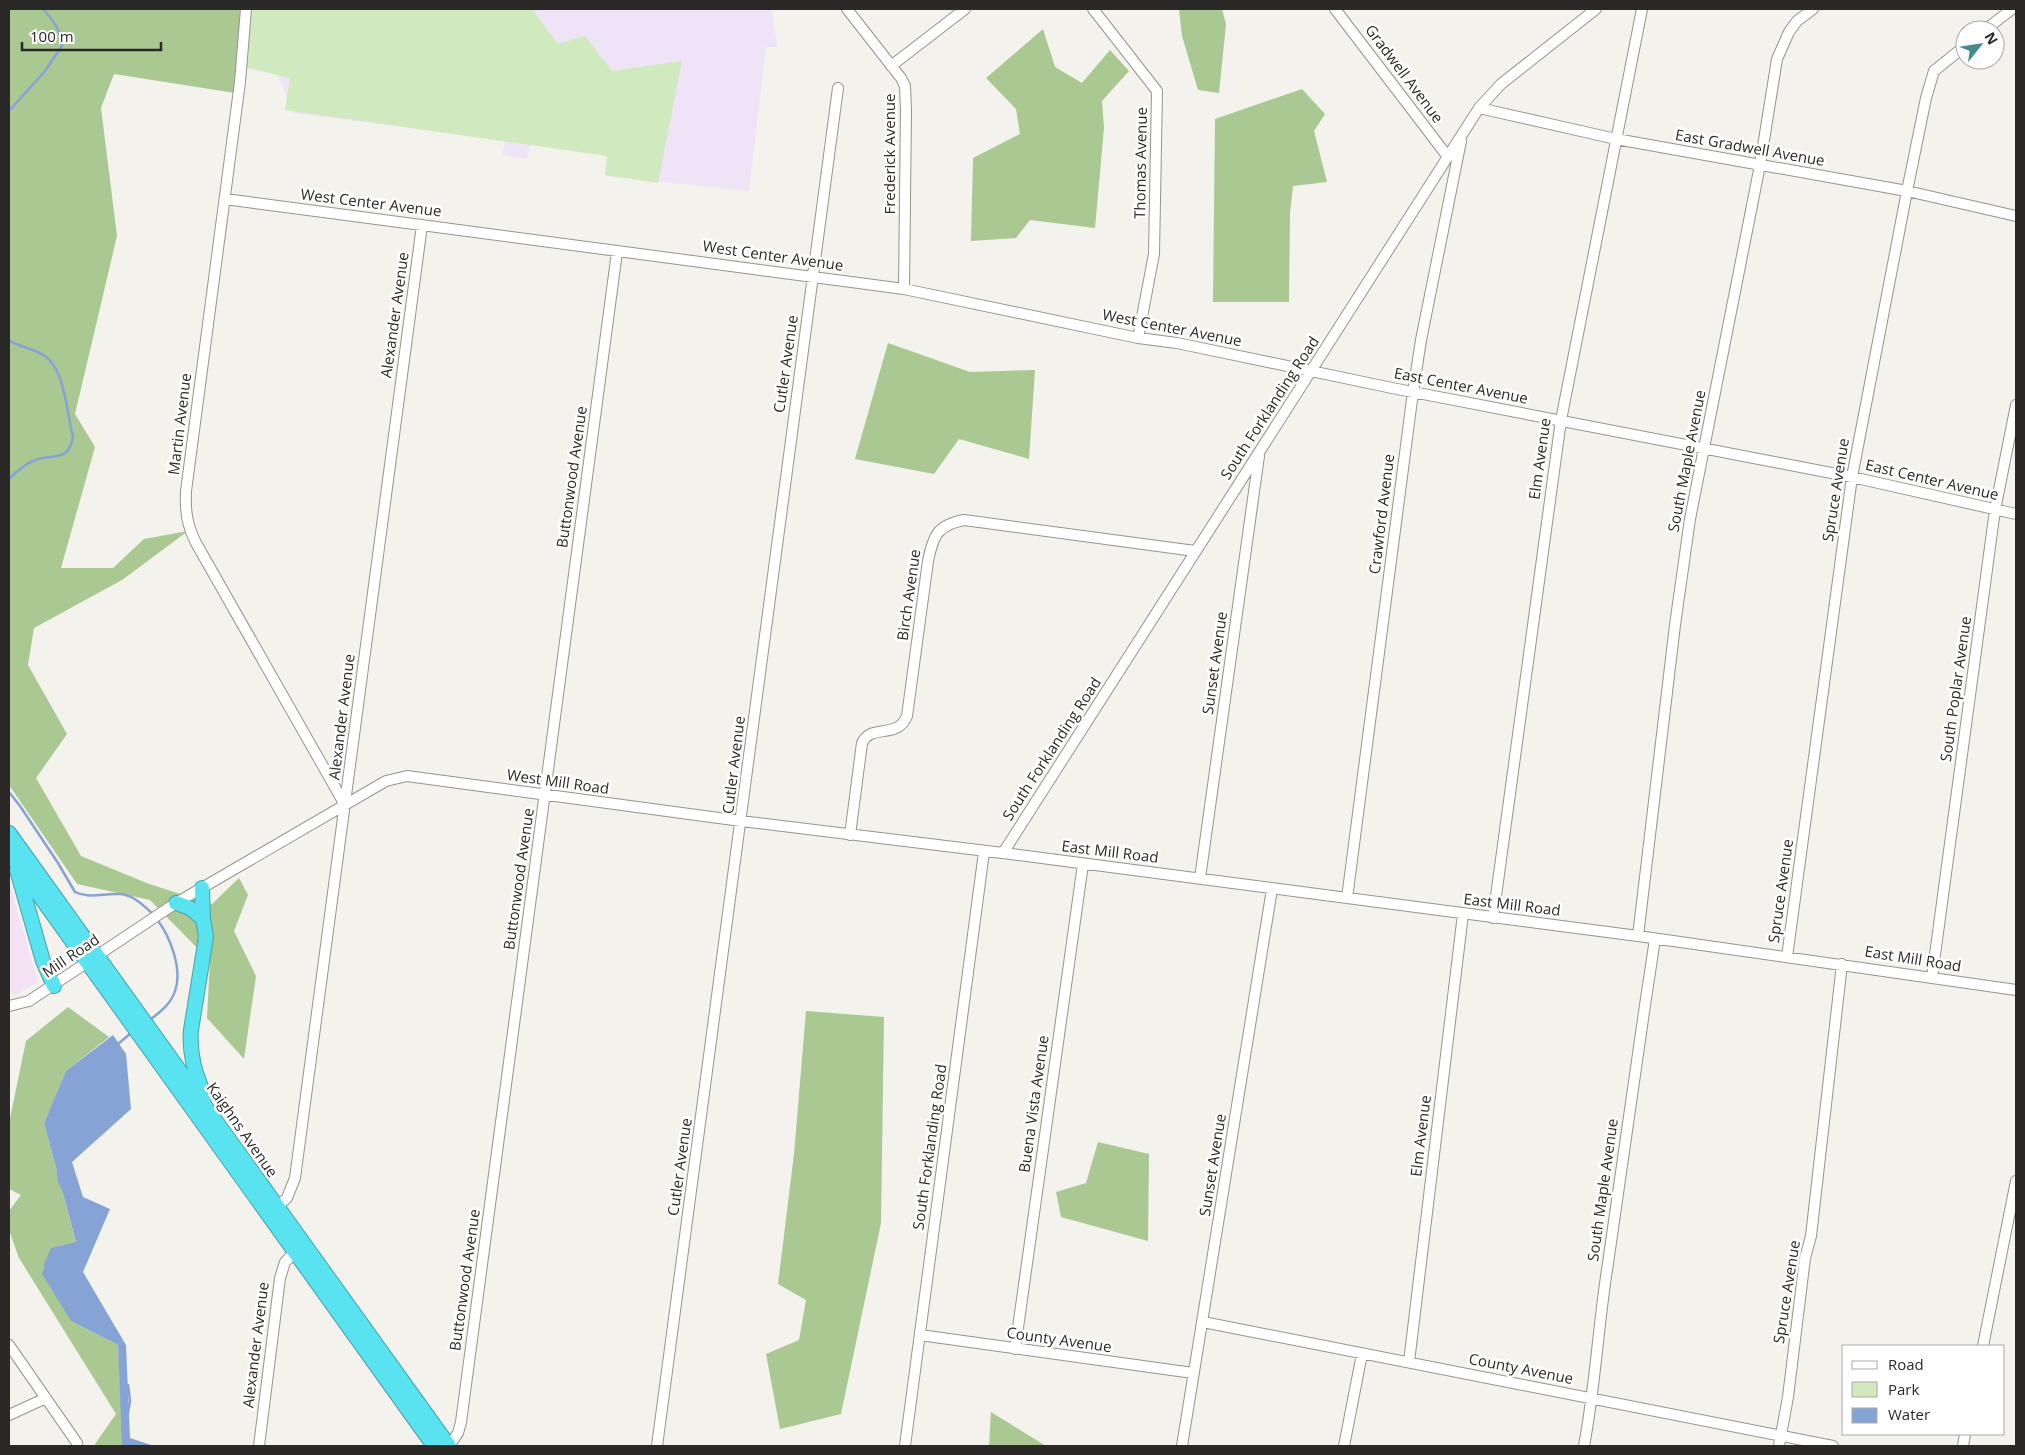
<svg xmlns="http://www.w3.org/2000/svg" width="2025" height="1455" font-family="'Open Sans',sans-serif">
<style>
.commercial{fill:#f3e2f4}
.education{fill:#efe3f8}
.green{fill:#d0e9be}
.forest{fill:#a9c892}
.water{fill:#86a3d6}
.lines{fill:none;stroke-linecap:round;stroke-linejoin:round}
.stream{stroke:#86a3d6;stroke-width:2.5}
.minor-casing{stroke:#96948f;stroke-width:12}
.highway-casing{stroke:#49a1a9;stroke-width:16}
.minor{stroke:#fff;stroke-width:10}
.highway{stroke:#59e2ef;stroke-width:14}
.labels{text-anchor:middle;stroke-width:5;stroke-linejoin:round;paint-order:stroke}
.street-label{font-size:15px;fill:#2a2927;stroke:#fff}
</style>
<rect width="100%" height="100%" fill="#f4f2ec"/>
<!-- commercial -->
<path class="commercial" d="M9,881L38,982L16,995L9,993Z"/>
<!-- education -->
<path class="education" d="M252,9H772L777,47H766L749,191L606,176L608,155L531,144L527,159L502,155L505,140L293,113Z"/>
<!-- green -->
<path class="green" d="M244,9H532L558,44L585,36L612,71L682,61L658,183L605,175L607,156L285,110L290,78L243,67Z"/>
<!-- forest -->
<path class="forest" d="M9,9H244L235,93L114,74L101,108L117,236L75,414L95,447L61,568H113L144,539L188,531L122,580L34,628L28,665L67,734L36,778L81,856L149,884L212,904L239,878L248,895L234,931L256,976L244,1059L207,1018L210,961L150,900L77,884L9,785Z
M1179,9H1222L1226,24L1219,93L1198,90L1182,36Z
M1043,29L1055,67L1082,83L1110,50L1129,71L1102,101L1104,128L1095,228L1030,220L1016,238L971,241L973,158L1020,134L1016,109L986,78Z
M1302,89L1325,114L1314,131L1327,182L1293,186L1290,213L1289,302H1213L1215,119Z
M888,343L970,372L1035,370L1029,459L959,439L934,474L855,459Z
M68,1007L109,1037L66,1071L44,1123L76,1243L71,1321L118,1345L123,1446H96L95,1444L116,1414L19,1258L9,1230V1211L21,1195L9,1189V1123L26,1041Z
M806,1011L884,1017L881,1223L841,1414L780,1429L766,1354L799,1340L806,1300L778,1284L794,1154Z
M1098,1142L1149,1154L1148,1241L1061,1217L1056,1192L1086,1183Z
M991,1412L1046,1446H989Z"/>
<!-- water -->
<path class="water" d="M113,1035L126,1054L131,1109L72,1162L83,1197L110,1209L83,1272L126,1345L130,1438L154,1446H122L118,1345L71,1321L42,1274L51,1248L76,1242L44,1123L66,1071Z"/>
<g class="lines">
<!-- stream -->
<path class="stream" d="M9,111L45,71L62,46C62,31 52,19 43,9
M9,340C20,348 34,348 45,356C66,371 66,413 73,436C70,460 56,455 38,459C28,462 16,472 9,479
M9,792L20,806L58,863L75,892C89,899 104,893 119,894C132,894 143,905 153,914
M150,1020C160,1012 171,1004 175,991C183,969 170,936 156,918
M118,1044L131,1033
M58,1171L59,1181L64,1192
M45,1265L50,1254
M128,1385L130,1401L128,1413"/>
<!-- minor casing -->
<g class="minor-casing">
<path id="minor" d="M246,9L240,82L186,491C185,511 187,525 196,543L345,805
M847,9L901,78L905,86L906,110L904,289
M1093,9L1157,91L1154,254L1138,338
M1335,9L1448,157
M1985,30L2012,9
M891,66L965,9
M1479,108L1616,139L1907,191L2016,216
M225,199L904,289L1138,338L1177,343L1392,388L1852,477L2016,514
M850,835L862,743C871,723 897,740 907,716L928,561C933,536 937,525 964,520L1195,551
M1003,853L1479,108L1501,84L1596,9
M1200,878L1259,456
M1347,898L1413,392L1421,340L1461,141
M1493,918L1561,420L1642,9
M1638,936L1675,625L1690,519L1760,165L1777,59L1789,32L1797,21L1813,9
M1787,957L1852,477L1907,191L1926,98L1934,71L1965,46
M1932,977L1995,510L2016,405
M9,1006L29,1001L176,903L386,781L407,776L741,821L1019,855L1638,936L2016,990
M277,1207L287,1198L295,1178L422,225
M1203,1322L1833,1446
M920,1335L1193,1373
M9,1345L77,1443
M1983,1346L2016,1181
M1015,1349L1083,864
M1409,1362L1463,914
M9,1415L46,1398
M259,1446L280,1278L285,1262L295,1252
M449,1446L458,1433L461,1422L617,252
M657,1446L838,88
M905,1446L984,852
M1182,1446L1272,889
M1344,1446L1362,1354
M1584,1446C1595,1388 1598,1328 1607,1270C1623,1159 1638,1049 1655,939
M1779,1446L1788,1397L1805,1258L1811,1236L1842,964
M1963,1446L1965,1434"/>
</g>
<!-- highway casing -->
<g class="highway-casing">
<path id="highway" d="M9,833L449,1446
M9,853L434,1446
M17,870L43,961L54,986
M202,888L203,919L206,937L191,1030C189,1054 195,1074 205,1096
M176,903L190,908L203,919"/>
</g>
<!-- minor -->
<use href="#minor" class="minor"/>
<!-- highway -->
<use href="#highway" class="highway"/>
</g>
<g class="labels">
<!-- street labels -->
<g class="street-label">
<text transform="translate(1404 74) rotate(53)" y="5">Gradwell Avenue</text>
<text transform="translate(1750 148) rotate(10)" y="5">East Gradwell Avenue</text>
<text transform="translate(890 154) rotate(-90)" y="5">Frederick Avenue</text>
<text transform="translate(1141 163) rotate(-89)" y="5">Thomas Avenue</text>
<text transform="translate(371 203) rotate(7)" y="5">West Center Avenue</text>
<text transform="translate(773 256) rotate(8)" y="5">West Center Avenue</text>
<text transform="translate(395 315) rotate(-82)" y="5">Alexander Avenue</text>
<text transform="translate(1172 328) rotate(11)" y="5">West Center Avenue</text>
<text transform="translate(786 364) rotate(-82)" y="5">Cutler Avenue</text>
<text transform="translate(1461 386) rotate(11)" y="5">East Center Avenue</text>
<text transform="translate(1270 408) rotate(-57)" y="5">South Forklanding Road</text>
<text transform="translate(180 424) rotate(-83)" y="5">Martin Avenue</text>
<text transform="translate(1540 459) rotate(-82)" y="5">Elm Avenue</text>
<text transform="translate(1687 461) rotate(-79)" y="5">South Maple Avenue</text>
<text transform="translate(572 477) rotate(-82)" y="5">Buttonwood Avenue</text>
<text transform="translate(1932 480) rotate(13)" y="5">East Center Avenue</text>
<text transform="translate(1836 490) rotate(-81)" y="5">Spruce Avenue</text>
<text transform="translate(1382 514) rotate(-83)" y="5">Crawford Avenue</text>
<text transform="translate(909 595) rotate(-82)" y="5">Birch Avenue</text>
<text transform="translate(1215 663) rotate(-82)" y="5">Sunset Avenue</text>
<text transform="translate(1956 689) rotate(-82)" y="5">South Poplar Avenue</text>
<text transform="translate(342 717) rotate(-83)" y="5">Alexander Avenue</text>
<text transform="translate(1052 749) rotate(-57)" y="5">South Forklanding Road</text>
<text transform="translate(734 765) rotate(-83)" y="5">Cutler Avenue</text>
<text transform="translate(558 782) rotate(8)" y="5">West Mill Road</text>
<text transform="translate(1110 852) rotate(7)" y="5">East Mill Road</text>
<text transform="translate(519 879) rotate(-82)" y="5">Buttonwood Avenue</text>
<text transform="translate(1781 891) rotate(-82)" y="5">Spruce Avenue</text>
<text transform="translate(1512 905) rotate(7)" y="5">East Mill Road</text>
<text transform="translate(71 956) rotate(-34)" y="5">Mill Road</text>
<text transform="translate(1913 959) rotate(9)" y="5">East Mill Road</text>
<text transform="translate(1034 1104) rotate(-82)" y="5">Buena Vista Avenue</text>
<text transform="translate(242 1130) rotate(55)" y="5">Kaighns Avenue</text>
<text transform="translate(1421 1136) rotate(-83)" y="5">Elm Avenue</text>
<text transform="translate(930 1147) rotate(-82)" y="5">South Forklanding Road</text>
<text transform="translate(1213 1165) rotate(-81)" y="5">Sunset Avenue</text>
<text transform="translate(680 1167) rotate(-82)" y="5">Cutler Avenue</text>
<text transform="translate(1603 1190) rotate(-82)" y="5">South Maple Avenue</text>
<text transform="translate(465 1280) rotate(-82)" y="5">Buttonwood Avenue</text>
<text transform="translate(1787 1292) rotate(-81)" y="5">Spruce Avenue</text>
<text transform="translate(1059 1340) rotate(8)" y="5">County Avenue</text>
<text transform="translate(256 1345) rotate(-83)" y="5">Alexander Avenue</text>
<text transform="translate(1521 1369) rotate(11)" y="5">County Avenue</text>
</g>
</g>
<!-- border -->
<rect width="2025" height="1455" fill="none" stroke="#2a2927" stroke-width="20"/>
<!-- legend -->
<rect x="1842" y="1345" width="162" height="90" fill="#ffffff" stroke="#aaa9a9"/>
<rect x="1852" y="1361" width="25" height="8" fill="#ffffff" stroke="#aaa9a9"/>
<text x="1888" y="1370" font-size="15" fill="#2a2927">Road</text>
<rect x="1852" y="1382" width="25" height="15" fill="#d0e9be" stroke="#aaa9a9"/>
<text x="1888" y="1395" font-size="15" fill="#2a2927">Park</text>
<rect x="1852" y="1408" width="25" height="15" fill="#86a3d6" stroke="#aaa9a9"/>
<text x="1888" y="1420" font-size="15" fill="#2a2927">Water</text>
<!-- north arrow -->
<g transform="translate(1980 45) rotate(60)"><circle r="24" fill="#ffffff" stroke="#aaa9a9"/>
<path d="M0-4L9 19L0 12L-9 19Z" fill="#438b8d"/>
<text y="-8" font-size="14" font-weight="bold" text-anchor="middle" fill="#2a2927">N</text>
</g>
<!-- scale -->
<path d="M22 42v8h139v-8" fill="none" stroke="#2a2927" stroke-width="2.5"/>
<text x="30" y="42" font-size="15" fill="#2a2927" stroke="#ffffff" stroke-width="4" paint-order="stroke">100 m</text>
</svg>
